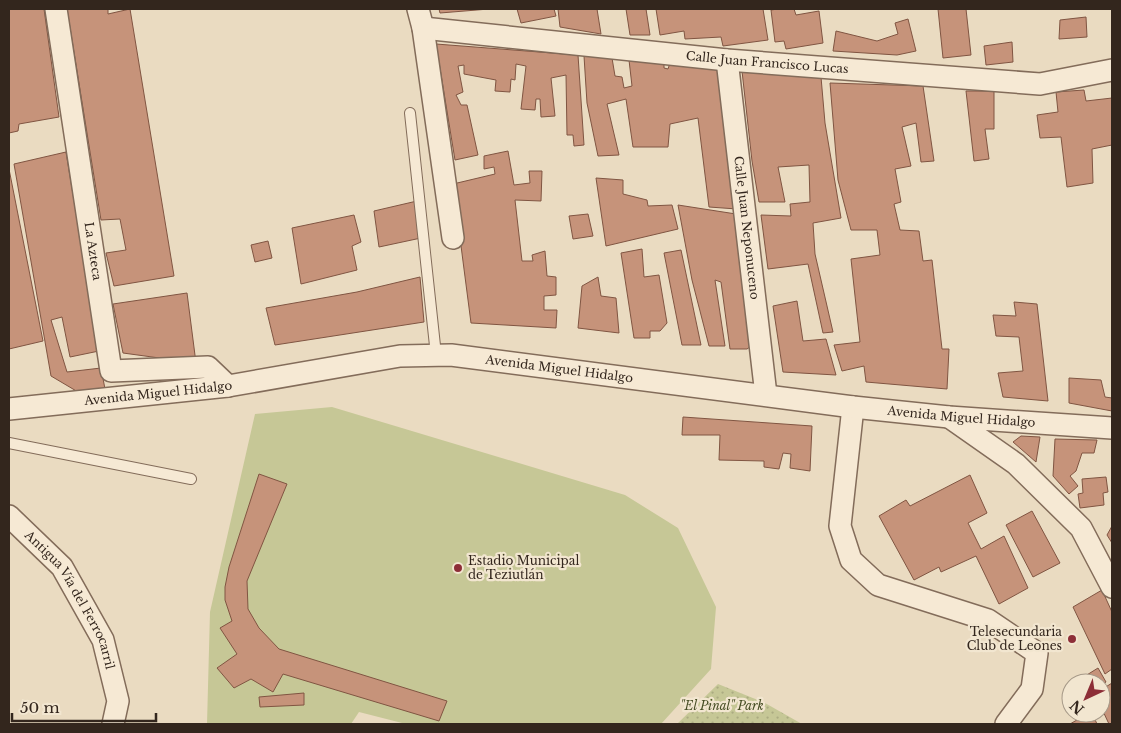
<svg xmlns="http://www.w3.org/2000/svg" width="1121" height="733" font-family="'Libre Baskerville',serif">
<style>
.grass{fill:url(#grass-dots)}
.garden{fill:#c6c796}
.building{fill:#c6937a;stroke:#805542}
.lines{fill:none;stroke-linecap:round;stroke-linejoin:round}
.lane-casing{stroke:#836c5a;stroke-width:12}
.street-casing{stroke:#836c5a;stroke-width:24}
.lane{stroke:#f6e9d4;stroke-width:10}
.street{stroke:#f6e9d4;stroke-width:21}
.poi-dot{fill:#8d2e37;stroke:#f2e6d0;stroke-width:2}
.labels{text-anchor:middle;stroke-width:4.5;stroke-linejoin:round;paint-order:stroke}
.street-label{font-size:12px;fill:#33261d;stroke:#f2e6d0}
.poi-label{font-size:12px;fill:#33261d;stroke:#f2e6d0;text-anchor:start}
.park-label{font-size:12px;font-style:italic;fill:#474e25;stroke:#f2e6d0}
</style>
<defs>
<pattern id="grass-dots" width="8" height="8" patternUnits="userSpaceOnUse" patternTransform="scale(1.25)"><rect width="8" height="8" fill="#c6c796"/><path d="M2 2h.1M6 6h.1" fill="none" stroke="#abab81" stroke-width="1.8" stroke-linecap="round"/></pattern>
</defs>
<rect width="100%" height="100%" fill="#eadbc1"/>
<!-- grass -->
<path class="grass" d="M718,684L765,703L802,724H677Z"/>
<!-- garden -->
<path class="garden" d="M332,407L625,495L678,528L716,607L711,669L661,724H406L359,712L351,724H207L210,612L255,414Z"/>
<!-- building -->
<path class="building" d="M9,9H44L59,117L19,124L18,131L9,133Z
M67,9H108V14L130,9L174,276L114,286L106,253L126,250L120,219L101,220Z
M439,9H489L440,13Z
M517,9H554L556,16L521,23Z
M558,9H597L601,34L560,27Z
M626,9H646L650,35H630Z
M656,9H763L768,40L723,46L721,37L685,39L684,31L660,35Z
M778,9H794L796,15L819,11L823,43L786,49L784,41L775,42L771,10Z
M938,9H966L971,55L943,58Z
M1086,17L1087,37L1059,39L1060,20Z
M908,19L916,51L897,55L833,51L836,31L877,41L898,34L895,23Z
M1012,42L1013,62L986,65L984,46Z
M436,44L578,55L584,145L574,146L573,135H567L566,75L551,78L555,116L541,117L540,99H536L535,110L521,109L526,66L516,64L515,80L511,79L510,92L495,91L496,80L464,74V65L458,66L463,92L456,95L461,105H467L478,155L455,160Z
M584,56L612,58L615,76L622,77L624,88L632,86L629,60L664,61V68L668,69L670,63L718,69L737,209L709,207L698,118L670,124L668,147H633L626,99L607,104L619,155L598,156L587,103Z
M742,71L821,77L825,123L841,218L813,223L815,254L833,332L823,333L808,264L768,269L761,215L791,216L790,204L810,202L809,165L778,167L785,202H759L752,161Z
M830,83L923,86L934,161L921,162L916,123L902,127L911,166L895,169L901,202L894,204L900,230L919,231L923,261L932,260L942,349H949L947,389L866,382L864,366L842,371L834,345L860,342L851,259L880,255L877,230H851L838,180Z
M1084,90L1086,101L1112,98V145L1092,149L1093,183L1067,187L1061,137L1040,138L1037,115L1058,112L1056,92Z
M966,91H994V129H985L989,159L974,161Z
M508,151L514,185L530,183L529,171H542L541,201L515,200L522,261H533L532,255L545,251L547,276L556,277V295L544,296V310H557L556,328L471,323L453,184L495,174L494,167L484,169V156Z
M66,152L99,351L70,357L62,317L51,320L67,372L101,368L105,389L78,392L51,376L14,164Z
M9,169L43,341L9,349Z
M596,178L623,180V194L647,200L648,206L672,205L678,229L606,246Z
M417,201L421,238L379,247L374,211Z
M678,205L736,214L754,344L747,349H730L721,282L715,280L725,346H709L692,280Z
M588,214L593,236L573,239L569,216Z
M354,215L361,242L352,246L357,270L301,284L292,228Z
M268,241L272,258L255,262L251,245Z
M642,249L644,277L659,275L667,323L660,331H650V338H634L621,253Z
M681,250L701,345H682L664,253Z
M420,277L424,322L275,345L266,308L357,292Z
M598,277L601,296L616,298L619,333L578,328L582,286Z
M187,293L196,363L123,353L113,304Z
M797,301L803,341L826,339L836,375L783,372L773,306Z
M1014,302L1037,304L1048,401L1003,397L998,373L1023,371L1019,337L996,336L993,315L1016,316Z
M1069,378L1101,380L1105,397L1112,398V411L1069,403Z
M683,417L812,426L810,471L790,468L791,454L783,453L779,469L764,467V461L719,460L720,435H682Z
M1021,436L1040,437L1036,462L1013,442Z
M1055,439L1097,440L1094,453H1082L1076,471L1070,476L1078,486L1069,494L1053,476Z
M259,474L287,484L247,581L248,609L259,628L279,649L447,701L439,721L283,674L273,692L251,679L234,688L217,668L237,654L220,628L232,621L225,600V587L229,567Z
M970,475L987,513L968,523L981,549L1004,536L1028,588L999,604L976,556L941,572L939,567L914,580L879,516L906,500L910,506Z
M1106,477L1108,492L1103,493L1104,505L1080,508L1078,494L1083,493L1082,479Z
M1032,511L1060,563L1033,577L1006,525Z
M1112,526V543L1107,535Z
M1102,590L1112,612V669L1105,674L1073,607Z
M1098,668L1106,682L1101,685V683H1074Z
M1112,683V724H1109L1101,707V690Z
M304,693V705L260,707L259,697Z
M1089,713H1092L1097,724H1070Z"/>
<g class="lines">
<!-- lane casing -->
<g class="lane-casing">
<path id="lane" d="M410,113L436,355
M9,443L191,479"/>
</g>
<!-- street casing -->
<g class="street-casing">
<g id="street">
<path id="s1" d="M56,9L111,371L208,367L228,386"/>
<path d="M418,9L423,28L453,238"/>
<path id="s2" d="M423,28L727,60L1040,84L1112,70"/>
<path id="s3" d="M727,60L766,395"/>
<path d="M853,407L840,526L851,560L878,585L988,620L1037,653L1032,689L1006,724"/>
<path id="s4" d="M9,409L228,386L400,356L451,355L853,407L949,417L1112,428"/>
<path d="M949,417L1016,464L1081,528L1112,587"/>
<path id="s5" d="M9,516L62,567L103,640L118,701L113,724"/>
</g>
</g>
<!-- lane -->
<use href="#lane" class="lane"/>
<!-- street -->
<use href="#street" class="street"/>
</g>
<!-- markers -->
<g class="poi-dot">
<circle cx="458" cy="568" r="5"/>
<circle cx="1072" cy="639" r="5"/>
</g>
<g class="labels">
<!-- street labels -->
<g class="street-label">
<text dy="4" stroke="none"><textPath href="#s2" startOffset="346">Calle Juan Francisco Lucas</textPath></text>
<text dy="4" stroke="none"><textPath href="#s3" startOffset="169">Calle Juan Neponuceno</textPath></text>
<text dy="4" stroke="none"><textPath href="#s1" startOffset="245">La Azteca</textPath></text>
<text dy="4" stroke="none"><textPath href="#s4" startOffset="555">Avenida Miguel Hidalgo</textPath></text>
<text dy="4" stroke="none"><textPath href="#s4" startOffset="150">Avenida Miguel Hidalgo</textPath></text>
<text dy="4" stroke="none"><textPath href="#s4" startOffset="960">Avenida Miguel Hidalgo</textPath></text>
<text dy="4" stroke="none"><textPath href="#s5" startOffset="106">Antigua Vía del Ferrocarril</textPath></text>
</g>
<!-- poi labels -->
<g class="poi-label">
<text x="468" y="565">Estadio Municipal<tspan x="468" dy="14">de Teziutlán</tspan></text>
<text x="1062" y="636" text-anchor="end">Telesecundaria<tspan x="1062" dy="14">Club de Leones</tspan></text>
</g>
<!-- park labels -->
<g class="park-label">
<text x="722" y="710">"El Pinal" Park</text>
</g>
</g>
<!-- border -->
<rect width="1121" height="733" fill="none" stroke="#33261d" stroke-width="20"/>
<!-- north arrow -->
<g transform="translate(1086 698) rotate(224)"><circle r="24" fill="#f2e6d0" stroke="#a69988"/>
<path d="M0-4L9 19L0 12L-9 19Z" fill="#8d2e37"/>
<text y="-8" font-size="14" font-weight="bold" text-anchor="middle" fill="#33261d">N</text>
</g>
<!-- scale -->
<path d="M12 713v8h144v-8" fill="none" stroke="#33261d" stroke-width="2.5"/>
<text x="20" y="713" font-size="15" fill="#33261d" stroke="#f2e6d0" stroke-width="4" paint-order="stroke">50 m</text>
</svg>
